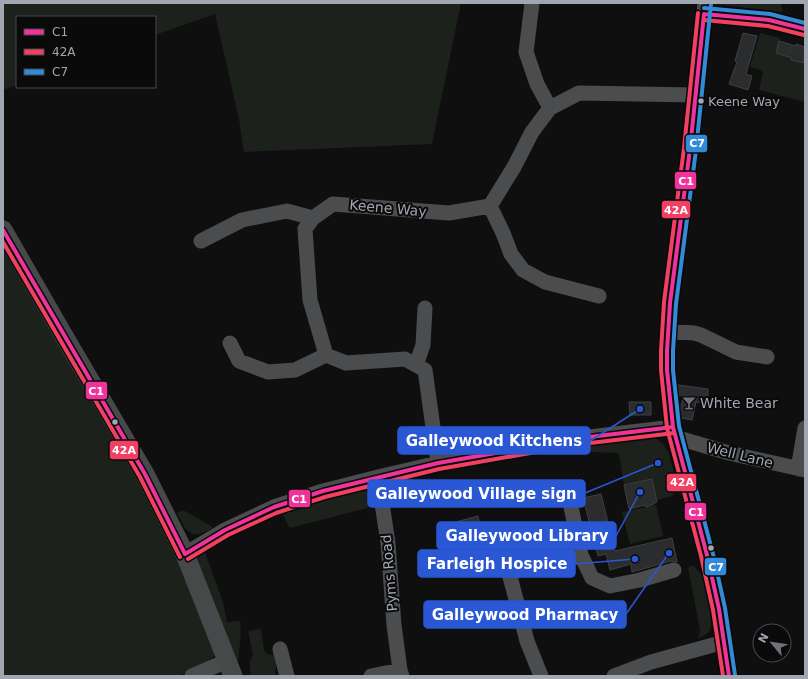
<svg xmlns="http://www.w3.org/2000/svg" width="808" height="679" font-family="'DejaVu Sans',sans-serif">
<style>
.green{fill:#1c211c}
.building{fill:#2b2c2d;stroke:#3f4043}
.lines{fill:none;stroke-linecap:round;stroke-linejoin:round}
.minor{stroke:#4a4c4e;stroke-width:15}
.major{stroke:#47484a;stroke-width:19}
.bus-1-casing{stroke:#0a0a0b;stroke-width:7}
.bus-2-casing{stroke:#0a0a0b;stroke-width:7}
.bus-3-casing{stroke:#0a0a0b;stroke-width:7}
.bus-1{stroke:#ef339a;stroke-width:4}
.bus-2{stroke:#f24062;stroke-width:4}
.bus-3{stroke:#338bd7;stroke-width:4}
.bus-dot{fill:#a1a7b0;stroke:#0a0a0b;stroke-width:1.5}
.labels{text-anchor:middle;stroke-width:4;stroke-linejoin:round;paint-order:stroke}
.bus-label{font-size:13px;fill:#a1a7b0;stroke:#0a0a0b;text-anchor:start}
.street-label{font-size:14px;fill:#a1a7b0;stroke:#0a0a0b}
.poi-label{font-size:14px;fill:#a1a7b0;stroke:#0a0a0b;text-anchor:start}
.leader{fill:none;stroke:#2a57d4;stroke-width:1.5}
.callout-dot{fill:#2a57d4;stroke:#0a0a0b;stroke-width:1.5}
.callout{fill:#2a57d4;stroke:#2a57d4;stroke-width:1.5}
.callout-label{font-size:15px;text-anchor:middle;font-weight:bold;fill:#fff}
.line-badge{stroke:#0a0a0b;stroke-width:1.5}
.badge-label{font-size:11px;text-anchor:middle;font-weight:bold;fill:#fff}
</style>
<rect width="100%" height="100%" fill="#0f0f10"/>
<!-- green -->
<path class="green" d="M3,3H461L432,144L244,152L239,119L215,14L155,35V17H17V85L3,90Z
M714,3H781L783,12L715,4Z
M760,33L780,38L776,53L792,58L791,60L802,63L804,59H805V102L759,90L763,72L758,69L750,67Z
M3,243L158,510L215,655C206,667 192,670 179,676H3Z
M652,435L664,445L668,452L673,469L677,488L672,496L657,500L652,479L624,485L619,453L592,452L590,449L591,445L594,442Z
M362,489L367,492L371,507L290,528L281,512L300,504Z
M656,505L663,536L630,544L622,512Z
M183,510L213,527C209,531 204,532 199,534C186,536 182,522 177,513Z
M204,550L223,602L227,622L240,621L241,632L238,663L196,559L197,553Z
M691,566H694C696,569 700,572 702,575C707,585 714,620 710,630C707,635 702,636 698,639L700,630L688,567Z
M261,629L264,650L267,654L272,655L274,653L277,662L275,672L276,676H252L250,670V661L253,655L248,631Z"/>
<!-- building -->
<path class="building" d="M743,33L757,36L746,74L752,76L748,90L729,84L737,62L735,61Z
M779,41L796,46V44L805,47V56L803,63L791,60L792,58L776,53Z
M678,385L708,389V395L707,403L696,402L692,420L681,418L680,412L683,397L679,396Z
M629,402H651V415H630Z
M652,479L657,502L654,503V504L646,507L645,505L629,509L624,485Z
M601,494L615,551L672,538L677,562L671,561L632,572L631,564L610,570L606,554L598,556L583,498Z
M478,516L486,552L463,559L464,563L454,565L448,524Z"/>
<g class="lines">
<!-- minor -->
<path class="minor" d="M532,3L526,52L537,84L550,108
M705,3L690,149L670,303L667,351V370L673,427L707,555L719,609L729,676
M704,14L740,17L769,20L805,29
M490,206L503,233L511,254L523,270L545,282L599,296
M313,218L305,229L310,300L326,355
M201,241L242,220L287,211L313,218L333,204L449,213L490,206L514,167L532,132L550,108L579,93L696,95
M668,331L694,333L701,335L736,352L767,357
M230,343L239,361L268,372L295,370L326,355L346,363L405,359L425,370L438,463
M416,365L423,345L425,308
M675,437L729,453L805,470
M798,469L805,428
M378,477L388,543L394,625L400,670L402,676
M570,502L581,555L592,578L610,586L640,580L674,570
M185,554L225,530L274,507L323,491L378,477L438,463L581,438L673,427
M280,649L287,676
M192,676L227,661
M371,676L400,670
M541,676L527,641L509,573L581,555
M614,676L651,662L724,642"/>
<!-- major -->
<path class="major" d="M3,230L64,336L145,474L185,554L233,676"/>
<!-- bus-1 casing -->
<g class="bus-1-casing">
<path id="bus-1" d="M704,14L690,149L670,303L667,351V370L673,427L707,555L719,609L729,676
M704,14L769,20L805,29
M3,230L145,474L185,554
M185,554L225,530L274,507L323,491L438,463L581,438L673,427"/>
</g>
<!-- bus-2 casing -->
<g class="bus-2-casing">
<path id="bus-2" d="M698,13L684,148L664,302L661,351V370L667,428L701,556L713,610L723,676
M704,20L768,26L804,35
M3,242L140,477L180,557
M188,559L228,535L276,513L325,497L439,469L582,444L674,433"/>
</g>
<!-- bus-3 casing -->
<g class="bus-3-casing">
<path id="bus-3" d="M711,4L696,150L676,304L673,351V370L679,426L713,554L725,608L735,675
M704,8L770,14L805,23"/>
</g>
<!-- bus-1 -->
<use href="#bus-1" class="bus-1"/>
<!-- bus-2 -->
<use href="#bus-2" class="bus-2"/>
<!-- bus-3 -->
<use href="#bus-3" class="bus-3"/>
</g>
<!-- icons -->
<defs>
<g id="bar-bare" transform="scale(1.08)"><path d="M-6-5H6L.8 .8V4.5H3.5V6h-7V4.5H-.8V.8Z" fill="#6e7278" stroke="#0a0a0b" stroke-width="2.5" paint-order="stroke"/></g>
</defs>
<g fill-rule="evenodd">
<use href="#bar-bare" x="689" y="403"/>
</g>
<!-- markers -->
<g class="bus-dot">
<circle cx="701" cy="101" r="3.5"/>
<circle cx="115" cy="422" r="3.5"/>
<circle cx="711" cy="548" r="3.5"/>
</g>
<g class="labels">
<!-- bus labels -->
<g class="bus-label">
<text x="708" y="106">Keene Way</text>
</g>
<!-- street labels -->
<g class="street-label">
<text transform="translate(388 208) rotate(5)" y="5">Keene Way</text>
<text transform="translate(740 455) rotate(14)" y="5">Well Lane</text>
<text transform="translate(389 573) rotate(-95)" y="5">Pyms Road</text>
</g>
<!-- poi labels -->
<g class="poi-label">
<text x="700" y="408">White Bear</text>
</g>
</g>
<!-- callouts -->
<path class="leader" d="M640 409L590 441M658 463L585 493M640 492L616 536M635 559L575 564M669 553L626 614"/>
<g class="callout-dot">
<circle cx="640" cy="409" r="4"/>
<circle cx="658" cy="463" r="4"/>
<circle cx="640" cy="492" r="4"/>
<circle cx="635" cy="559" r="4"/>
<circle cx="669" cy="553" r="4"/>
</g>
<g class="callout">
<rect x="398" y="427" width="192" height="27" rx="4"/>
<rect x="368" y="480" width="217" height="27" rx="4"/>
<rect x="437" y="522" width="179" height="27" rx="4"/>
<rect x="418" y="550" width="157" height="27" rx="4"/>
<rect x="424" y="601" width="202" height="27" rx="4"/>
</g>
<g class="callout-label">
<text x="494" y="446">Galleywood Kitchens</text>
<text x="476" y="499">Galleywood Village sign</text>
<text x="527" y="541">Galleywood Library</text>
<text x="497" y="569">Farleigh Hospice</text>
<text x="525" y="620">Galleywood Pharmacy</text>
</g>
<g class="line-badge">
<rect x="685" y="134" width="23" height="19" rx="4" fill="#338bd7"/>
<rect x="674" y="171" width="23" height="19" rx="4" fill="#ef339a"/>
<rect x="661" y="200" width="30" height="19" rx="4" fill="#f24062"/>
<rect x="85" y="381" width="23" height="19" rx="4" fill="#ef339a"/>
<rect x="109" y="440" width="30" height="20" rx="4" fill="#f24062"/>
<rect x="666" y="473" width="31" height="19" rx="4" fill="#f24062"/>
<rect x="288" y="489" width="23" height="19" rx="4" fill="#ef339a"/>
<rect x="684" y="502" width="23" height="19" rx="4" fill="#ef339a"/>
<rect x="704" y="557" width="23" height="19" rx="4" fill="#338bd7"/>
</g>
<g class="badge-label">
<text x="697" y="147">C7</text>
<text x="686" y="185">C1</text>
<text x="676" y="214">42A</text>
<text x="96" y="395">C1</text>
<text x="124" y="454">42A</text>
<text x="682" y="486">42A</text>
<text x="299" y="503">C1</text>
<text x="696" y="516">C1</text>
<text x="716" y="571">C7</text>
</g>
<!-- border -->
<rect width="808" height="679" fill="none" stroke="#a1a7b0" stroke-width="8"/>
<!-- legend -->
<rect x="16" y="16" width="140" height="72" fill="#0a0a0b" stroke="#46494d"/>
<rect x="24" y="29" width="20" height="6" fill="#ef339a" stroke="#46494d"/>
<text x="52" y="36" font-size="12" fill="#a1a7b0">C1</text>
<rect x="24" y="49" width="20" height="6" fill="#f24062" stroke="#46494d"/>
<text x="52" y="56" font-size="12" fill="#a1a7b0">42A</text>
<rect x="24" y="69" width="20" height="6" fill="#338bd7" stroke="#46494d"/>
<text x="52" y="76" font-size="12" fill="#a1a7b0">C7</text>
<!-- north arrow -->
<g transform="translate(772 643) rotate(299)"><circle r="19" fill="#0a0a0b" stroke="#46494d"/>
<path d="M0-3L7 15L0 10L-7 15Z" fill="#6e7278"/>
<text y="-6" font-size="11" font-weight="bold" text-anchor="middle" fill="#a1a7b0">N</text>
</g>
</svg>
